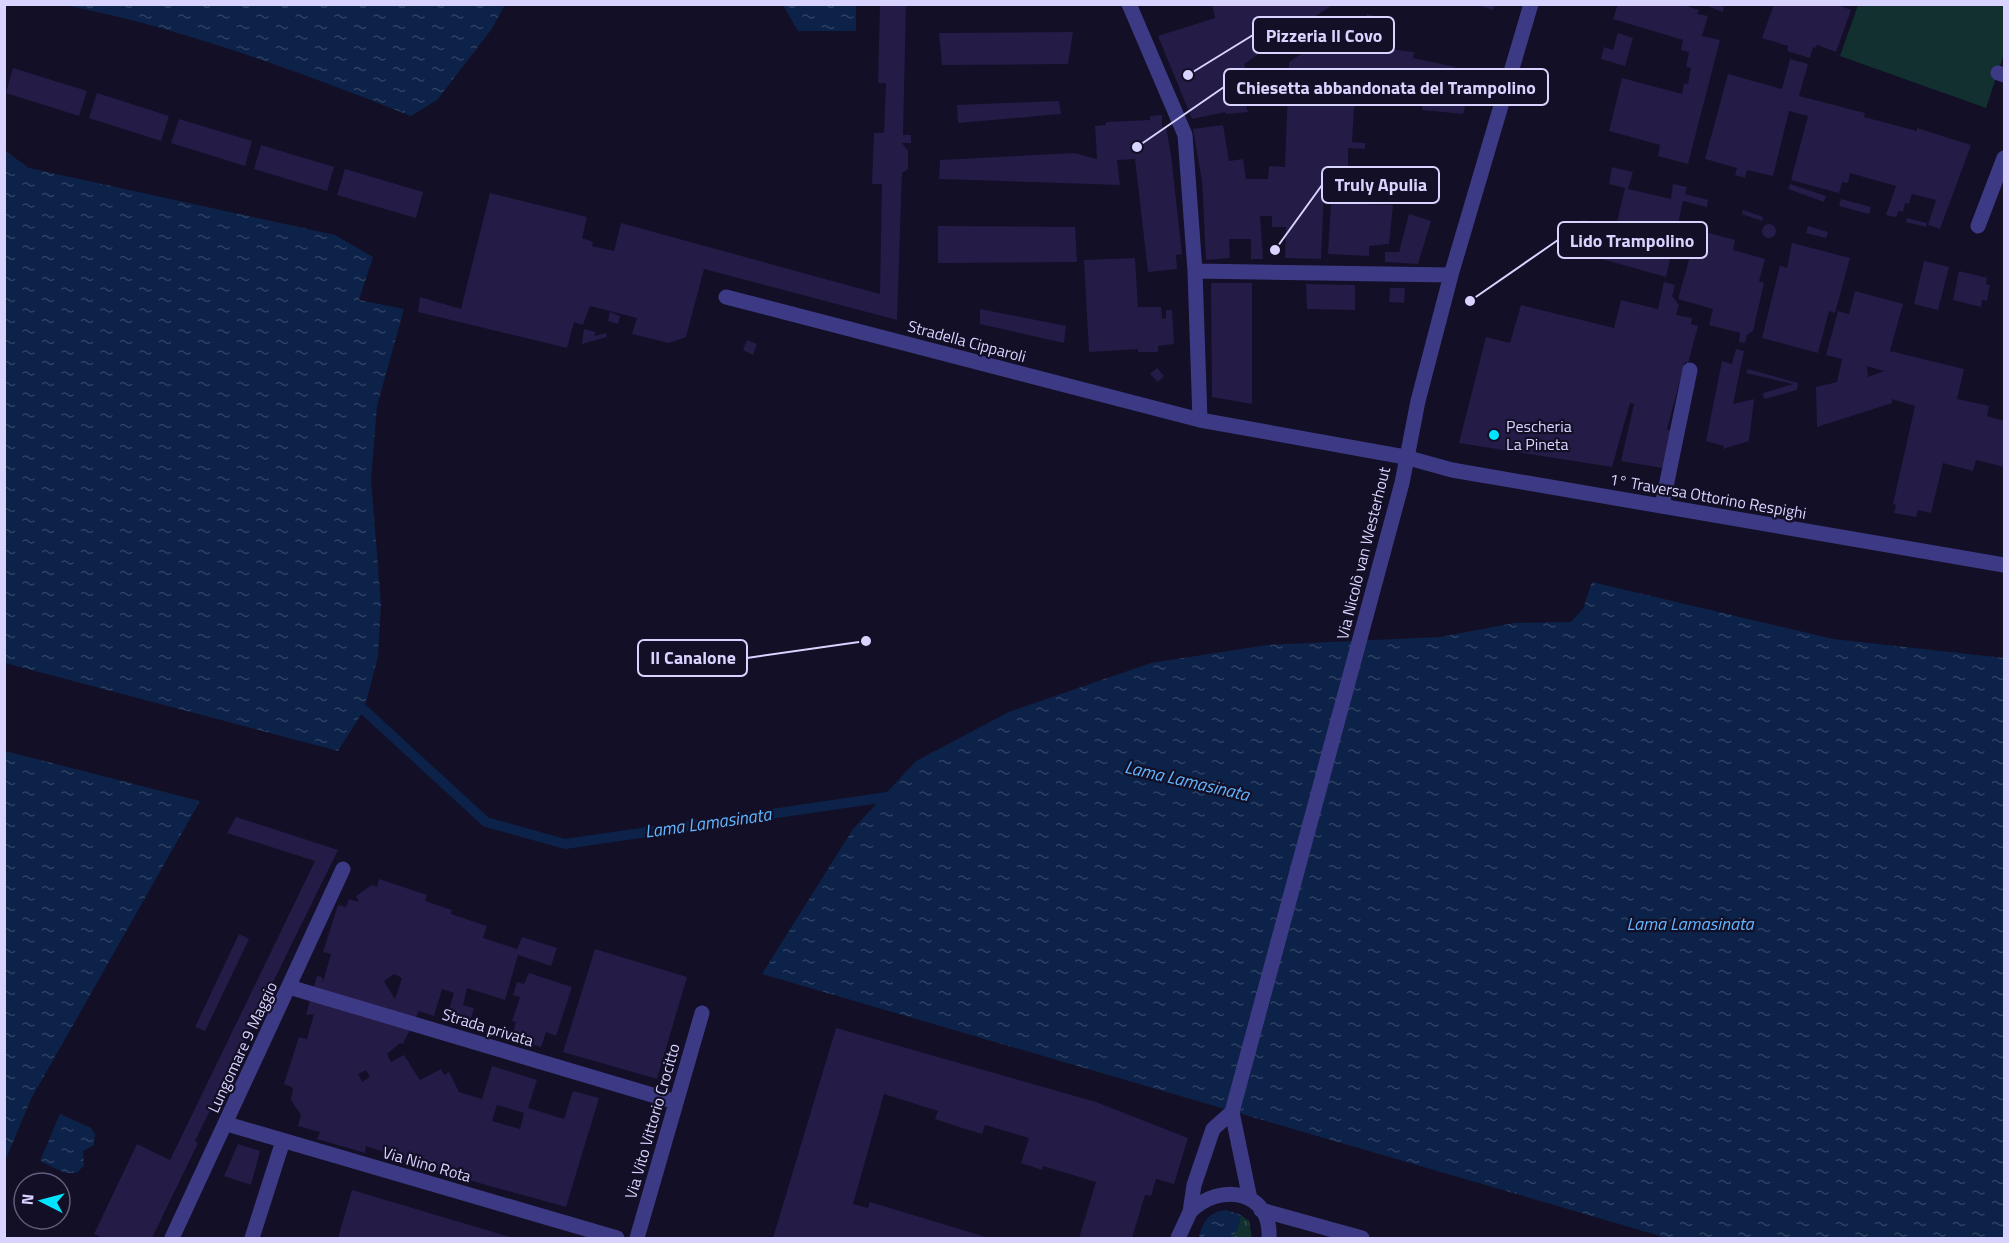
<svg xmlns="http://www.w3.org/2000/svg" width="2009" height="1243" font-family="'Titillium Web',sans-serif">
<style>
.grass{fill:url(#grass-tufts)}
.garden{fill:#12302f}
.water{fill:url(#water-ripples)}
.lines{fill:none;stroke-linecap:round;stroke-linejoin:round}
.stream{stroke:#0c2248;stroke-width:10}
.building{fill:#241b47;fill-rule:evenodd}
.service{stroke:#3d3a85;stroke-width:15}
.minor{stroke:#3d3a85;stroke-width:15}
.poi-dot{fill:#00e5ff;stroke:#130f26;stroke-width:2}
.labels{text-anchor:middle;stroke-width:4.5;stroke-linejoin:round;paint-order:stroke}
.street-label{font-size:16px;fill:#d9d4ff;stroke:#130f26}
.poi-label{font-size:16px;fill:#d9d4ff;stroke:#130f26;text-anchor:start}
.water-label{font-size:18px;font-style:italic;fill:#62b6ff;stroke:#130f26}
.leader{fill:none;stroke:#d9d4ff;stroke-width:2}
.callout-dot{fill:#d9d4ff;stroke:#130f26;stroke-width:2}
.callout{fill:#130f26;stroke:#d9d4ff;stroke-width:2}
.callout-label{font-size:18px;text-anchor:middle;font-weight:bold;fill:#d9d4ff}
</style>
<defs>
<pattern id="grass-tufts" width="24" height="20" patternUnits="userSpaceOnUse" patternTransform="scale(1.5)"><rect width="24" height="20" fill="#12302f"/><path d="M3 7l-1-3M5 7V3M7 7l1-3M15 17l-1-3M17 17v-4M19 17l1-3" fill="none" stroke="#344d4e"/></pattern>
<pattern id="water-ripples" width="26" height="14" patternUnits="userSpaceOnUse" patternTransform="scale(1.5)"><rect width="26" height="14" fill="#0c2248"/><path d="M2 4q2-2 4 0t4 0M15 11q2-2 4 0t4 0" fill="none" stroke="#2f4163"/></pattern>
</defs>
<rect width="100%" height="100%" fill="#130f26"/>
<!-- grass -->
<path class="grass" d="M1241,1215L1249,1221L1252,1238H1230L1237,1231Z"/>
<!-- garden -->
<path class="garden" d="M1858,5H2004V54L1986,108L1840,56Z"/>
<!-- water -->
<path class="water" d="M65,5L505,4V5L491,30L437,100L411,116C297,71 185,29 65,5Z
M783,5H856V31H798Z
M4,150L29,168L335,235L373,257L359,300L404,309L377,406L371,480L381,604L378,656L364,710L338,751L5,663Z
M1592,582L1833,639L2004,658V1238H1667L762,974L853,829L916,761L1009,712L1151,663L1267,645L1440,637L1514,623L1571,622L1583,609Z
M5,751L200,801L31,1099L5,1161Z
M60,1114L91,1128L95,1134L94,1145L83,1151L84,1166L76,1173H65L40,1161Z
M1226,1210L1241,1215L1237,1231L1231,1238H1199C1202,1222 1209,1212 1226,1210Z"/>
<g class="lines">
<!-- stream -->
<path class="stream" d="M364,710L486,822L565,844L894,796"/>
</g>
<!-- building -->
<path class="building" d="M880,4H906L903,135H911V143H902L908,151V169L902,173L897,320L704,269L686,337L669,343L632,334L637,318L590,306L583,325L574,322L567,348L418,312L420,297L461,309L490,193L587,217L582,238L593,242L592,246L614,251L621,223L880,294L882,184H872L874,133H884L886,83H878Z
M1212,4H1334L1244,64L1249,76L1238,80L1248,112L1226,114L1225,112L1192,119L1158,36L1215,18Z
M1476,4H1495L1493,10Z
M1618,4H1680L1699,10L1697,14L1708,16L1702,36L1720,40L1688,164L1658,156L1660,145L1609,131L1622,78L1682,94L1684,83L1688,84L1691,68L1686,67L1689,52L1681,50L1683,40L1613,19Z
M1702,4H1724L1723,12Z
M1774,4H1835L1851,10L1836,52L1817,45L1816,48L1813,47L1810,58L1787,51L1788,46L1762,38Z
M1367,14L1393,21L1392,31L1379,29L1371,40L1382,41L1381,48L1414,52L1413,58L1455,67L1452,89L1462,91L1466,75L1473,77L1463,114L1422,110L1425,86L1356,77L1352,142L1365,143V149L1348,148V171L1325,169L1321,259L1285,258L1286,227H1272V216H1260L1263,259H1251V239H1229L1230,258L1206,260L1202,181L1193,129L1223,125L1229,161L1243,159L1246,179H1268L1269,166L1285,167L1289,62L1307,50L1308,46L1317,47L1319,37L1349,38L1351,33L1362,34Z
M1073,32L1068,64L942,65L939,33Z
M1618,33L1633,38L1625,66L1601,59L1604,47L1613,50Z
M1790,59L1808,64L1799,96L1865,113L1864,117L1917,131V128L1971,145L1940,229L1928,225L1936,200L1912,194L1909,204L1905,203L1903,212L1898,211L1897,216L1894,217L1886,215L1896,186L1850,173L1848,183L1842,182L1839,193L1791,180L1808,116L1789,111L1773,176L1747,170L1745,178L1735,175L1737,168L1705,159L1728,74L1782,89Z
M13,68L87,91L79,116L6,93Z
M97,93L169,116L161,141L89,118Z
M1059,101L1061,114L958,123L957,105Z
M1162,115V127H1166L1171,155L1182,254L1176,255L1177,269L1148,272L1135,159L1117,160L1120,185L939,179L940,160L1074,153L1097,159L1095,126L1106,125V122L1150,120V116Z
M179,119L252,141L245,166L171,143Z
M261,145L334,167L327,191L254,169Z
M1612,167L1633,172L1628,189L1671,199L1673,184L1687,187L1685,194L1708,200L1707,207L1683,201L1666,277L1591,256L1597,239L1612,243L1625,188L1609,184Z
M345,169L423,192L416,218L337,195Z
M1790,184L1826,196L1824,202L1788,189Z
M1841,199L1871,207L1869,214L1839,206Z
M1331,203L1393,205L1389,244L1369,246V256L1328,254Z
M1743,210L1763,217L1762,221L1742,214Z
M1409,214L1431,221L1418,264L1385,262V252H1399Z
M1907,218L1927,223L1926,227L1906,222Z
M1581,220L1590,221L1588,230L1579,228Z
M1762 231a7 7 0 1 1 14 0a7 7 0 1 1-14 0Z
M938,226L1075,227L1077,262L938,263Z
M1808,226L1828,232L1826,238L1806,233Z
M1705,232L1735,240L1733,250L1765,259L1759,281L1764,283L1753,331L1747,335L1745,343L1739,342L1740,333L1709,325L1713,309L1678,299L1694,242H1702Z
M1792,243L1850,258L1835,313L1829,311L1818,353L1762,338L1780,265L1787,268Z
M1135,258L1138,307H1161L1162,319L1166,318V310H1172L1174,344L1158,346V352H1138V349L1089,352L1084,260Z
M1924,261L1949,267L1938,310L1914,304Z
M1959,271L1987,278L1986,284L1990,285L1987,301L1982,300L1981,307L1953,300Z
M1664,282L1675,285L1672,296L1679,305L1676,315L1692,318L1691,324L1698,326L1688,363L1685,362L1667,429L1672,431L1662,468L1621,461L1634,404L1630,403L1612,467L1459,443L1486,337L1510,343L1521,305L1614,328L1621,300L1658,309Z
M1211,283H1252V404L1212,397Z
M1306,284L1355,285V310L1307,309Z
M1390,288H1405L1404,303L1389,302Z
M1855,291L1903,304L1890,351L1964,369L1957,399L1989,406L1987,416L2004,421V467L1976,460L1973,471L1943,463L1931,513L1918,510L1916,517L1894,513L1896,505L1893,504L1915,406L1892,399V403L1817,427L1816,387L1837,382L1842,359L1826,355L1838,311L1849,314ZM1867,366L1884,371L1868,377Z
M980,309L1066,326L1064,343L980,324Z
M610,312L620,316L618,324L608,321Z
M584,329L596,332L594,336L606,333L607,337L582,344Z
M747,340L757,344L753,355L743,350Z
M1736,349L1744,351L1733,404L1754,399L1749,441L1723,449L1724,446L1706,441L1722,361L1732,364Z
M1157,368L1164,376L1158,382L1150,374Z
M1748,369L1798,383L1797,390L1764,399L1763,393L1793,384L1746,373Z
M236,817L338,850L195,1141L198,1143L152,1238H103L94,1234L137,1144L170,1160L315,861L227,833Z
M379,879L427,895L425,901L452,910L451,914L487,926L483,938L517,949L522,937L557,948L551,966L518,955L505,1000L467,988L463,1005L474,1008L469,1026L446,1020L454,993L442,989L434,1016L419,1011L403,1044L400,1043L387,1054L391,1062L404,1055L420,1080L441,1069L444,1075L449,1072L459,1092L482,1099L492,1066L537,1080L528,1108L564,1119L573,1091L599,1098L566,1207L385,1157L387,1153L366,1146L365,1153L317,1139L320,1132L298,1126L301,1115L291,1100L293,1088L284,1084L299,1037L307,1039L314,1014L306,1015L317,976L322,977L323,982L331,954L323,952L338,905L346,907L349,899L359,902L356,896L372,885L377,887ZM394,974L402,978L395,999L384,981ZM366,1070L370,1077L362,1082L358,1074ZM497,1105L524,1113L520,1129L492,1121Z
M239,934L249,939L205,1031L195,1027Z
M595,949L687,977L657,1079L563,1052Z
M529,973L572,987L556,1036L546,1032L541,1047L511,1038L516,1022L512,1021L520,997L513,995L517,982L524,984Z
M836,1028L1096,1102L1188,1138L1174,1184L1156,1179L1151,1196L1145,1195L1132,1238H1079L1096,1182L1043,1166L1042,1170L1021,1163L1029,1138L985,1125L982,1134L959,1127L935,1119L938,1111L884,1094L853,1204L868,1208L870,1202L989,1238H773Z
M492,1030L508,1035L507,1040L491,1035Z
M238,1144L260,1151L251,1185L224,1176Z
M352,1190L513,1238H338Z"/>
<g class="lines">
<!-- service -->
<path class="service" d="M1998,73L2004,75
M1978,226L2004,158
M1662,506L1690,370
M289,987L676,1102"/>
<!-- minor -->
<path class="minor" d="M1129,4L1185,135L1195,271L1200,420
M1195,271L1451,275
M726,297L1200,420L1405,457L1452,470L2004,565
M227,1124L617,1238
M1250,1199L1232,1112L1402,483L1418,401L1451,275L1531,4
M1261,1210L1362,1238
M1190,1212C1220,1181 1272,1191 1269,1238
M172,1238L343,869
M252,1238L283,1141
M637,1238L702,1013
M1178,1238L1190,1212L1194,1185L1213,1129L1232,1112"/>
</g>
<!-- markers -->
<circle class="poi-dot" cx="1494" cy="435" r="6"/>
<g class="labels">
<!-- street labels -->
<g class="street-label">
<text transform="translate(967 341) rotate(15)" y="6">Stradella Cipparoli</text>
<text transform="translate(1708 496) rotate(10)" y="6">1° Traversa Ottorino Respighi</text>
<text transform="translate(1363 553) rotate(-76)" y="6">Via Nicolò van Westerhout</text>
<text transform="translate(488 1027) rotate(17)" y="6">Strada privata</text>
<text transform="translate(242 1047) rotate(-65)" y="6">Lungomare 9 Maggio</text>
<text transform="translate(652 1121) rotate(-74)" y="6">Via Vito Vittorio Crocitto</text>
<text transform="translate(427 1164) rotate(16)" y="6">Via Nino Rota</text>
</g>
<!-- poi labels -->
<g class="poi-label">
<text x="1506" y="432">Pescheria<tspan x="1506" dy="18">La Pineta</tspan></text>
</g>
<!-- water labels -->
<g class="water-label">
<text transform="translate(1187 781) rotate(13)" y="6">Lama Lamasinata</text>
<text transform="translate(708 823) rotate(-8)" y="6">Lama Lamasinata</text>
<text x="1690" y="930">Lama Lamasinata</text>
</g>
</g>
<!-- callouts -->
<path class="leader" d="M1188 75L1253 35M1137 147L1224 87M1275 250L1322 185M1470 301L1558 240M866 641L747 658"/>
<g class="callout-dot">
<circle cx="1188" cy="75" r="6"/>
<circle cx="1137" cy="147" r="6"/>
<circle cx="1275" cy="250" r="6"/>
<circle cx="1470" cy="301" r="6"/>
<circle cx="866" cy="641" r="6"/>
</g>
<g class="callout">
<rect x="1253" y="17" width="141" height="36" rx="6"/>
<rect x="1224" y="69" width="324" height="36" rx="6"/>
<rect x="1322" y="167" width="117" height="36" rx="6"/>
<rect x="1558" y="222" width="149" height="36" rx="6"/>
<rect x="638" y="640" width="109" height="36" rx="6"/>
</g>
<g class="callout-label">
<text x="1324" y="42">Pizzeria Il Covo</text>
<text x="1386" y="94">Chiesetta abbandonata del Trampolino</text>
<text x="1381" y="191">Truly Apulia</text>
<text x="1632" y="247">Lido Trampolino</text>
<text x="693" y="664">Il Canalone</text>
</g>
<!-- border -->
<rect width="2009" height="1243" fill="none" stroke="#d9d4ff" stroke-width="12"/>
<!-- north arrow -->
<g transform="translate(42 1201) rotate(276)"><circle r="28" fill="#130f26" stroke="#625e7d" stroke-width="1.5"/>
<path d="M0-4.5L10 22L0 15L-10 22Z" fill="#00e5ff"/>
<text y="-9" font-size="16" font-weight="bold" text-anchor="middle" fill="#d9d4ff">N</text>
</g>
</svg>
